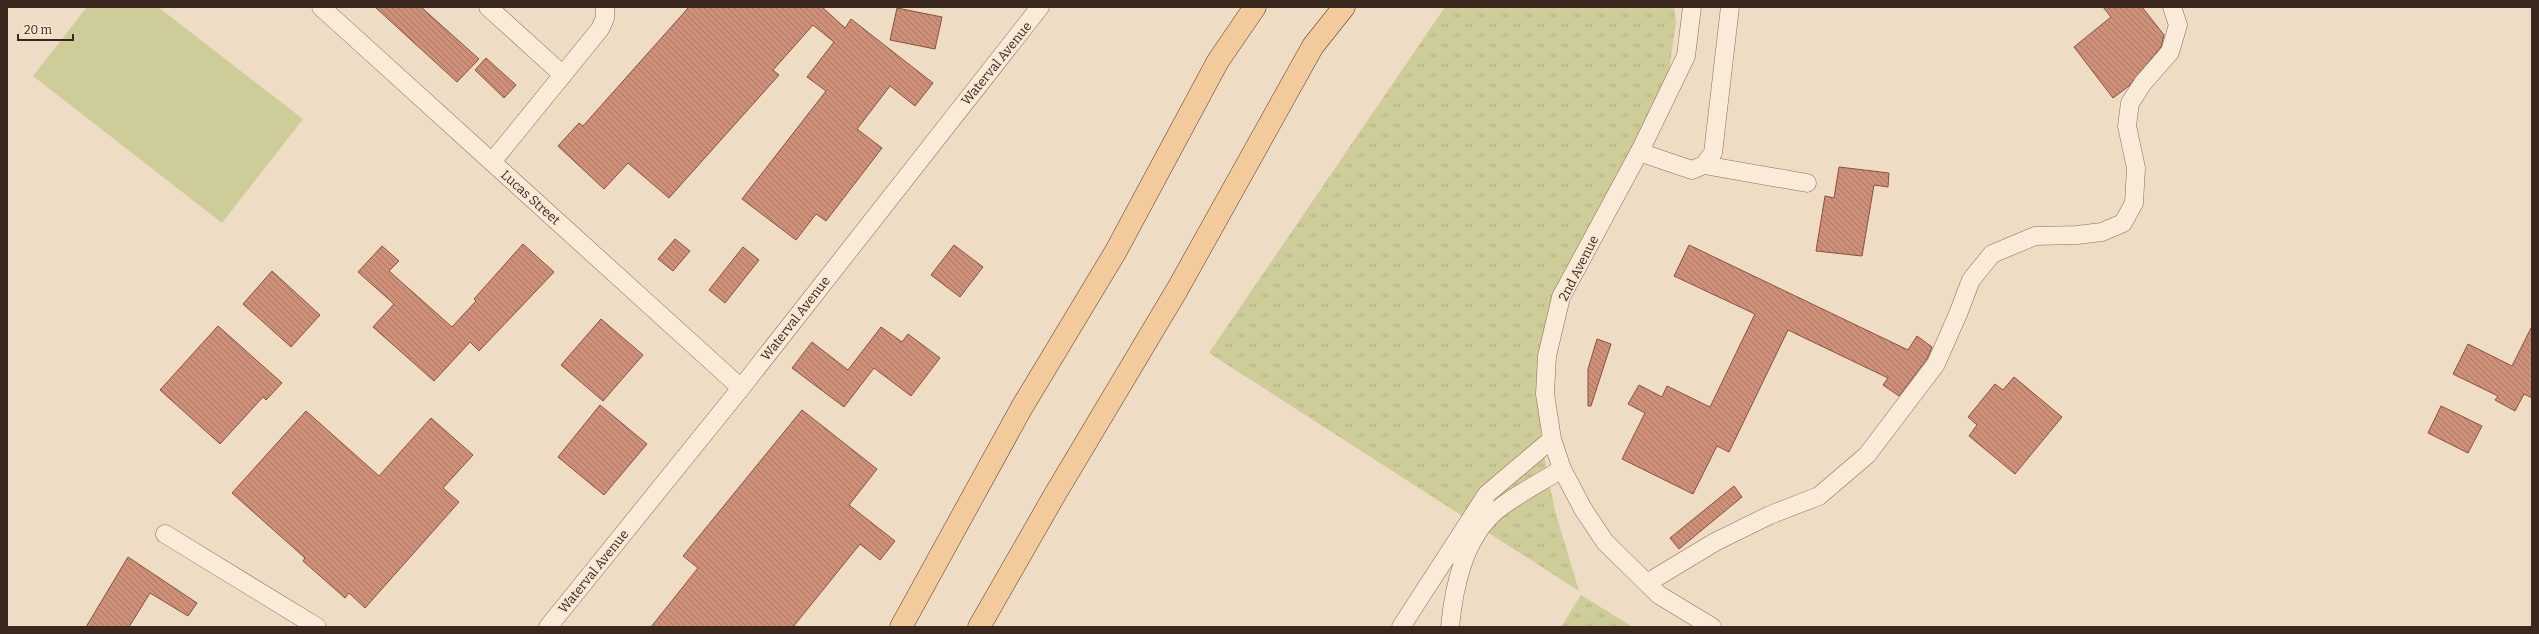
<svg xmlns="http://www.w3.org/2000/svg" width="2539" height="634" font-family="Bitter,serif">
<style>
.grass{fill:url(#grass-tufts)}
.green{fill:#cecc98}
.building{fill:url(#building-back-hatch);stroke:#8a513f}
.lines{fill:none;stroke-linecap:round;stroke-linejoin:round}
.minor-casing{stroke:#8a6c5a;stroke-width:19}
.major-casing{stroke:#583b2e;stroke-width:23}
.minor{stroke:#faead8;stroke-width:18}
.major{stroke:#f3ca9c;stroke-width:22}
.labels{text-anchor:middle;stroke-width:4;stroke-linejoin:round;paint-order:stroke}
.street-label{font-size:13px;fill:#3a271e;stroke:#f6e7d4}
</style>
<defs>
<pattern id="grass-tufts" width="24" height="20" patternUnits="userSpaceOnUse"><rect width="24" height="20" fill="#cecc98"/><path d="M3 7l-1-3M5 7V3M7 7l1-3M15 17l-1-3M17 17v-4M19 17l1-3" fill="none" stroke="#b2af83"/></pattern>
<pattern id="building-back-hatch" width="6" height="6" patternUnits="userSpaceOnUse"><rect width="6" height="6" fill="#ce9079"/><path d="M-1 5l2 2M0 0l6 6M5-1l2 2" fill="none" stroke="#a87663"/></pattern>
</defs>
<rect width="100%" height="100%" fill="#efdcc4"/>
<!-- grass -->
<path class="grass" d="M1445,7H1674L1676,22L1669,71L1654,112L1551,326L1540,377L1541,440L1555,511L1579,591L1209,353Z
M1581,595L1633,627H1561Z"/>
<!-- green -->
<path class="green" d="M87,7H158L303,119L222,223L33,76Z"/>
<!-- building -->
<path class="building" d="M375,7H421L479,59L457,82Z
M689,7H822L845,28L851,19L933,83L915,106L890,86L857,129L882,148L826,221L816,214L796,240L742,199L826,91L807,77L834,42L813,25L773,70L779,75L669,198L628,163L604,189L558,146L579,123L583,126Z
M2103,7H2142L2164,35L2161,47L2129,86L2113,98L2074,47L2111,17Z
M897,8L942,17L935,49L890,40Z
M486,58L516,85L504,98L475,70Z
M1839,167L1889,173L1888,187L1874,185L1862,256L1816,251L1825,196L1834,198Z
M675,239L690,251L673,271L658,259Z
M523,244L554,272L479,351L470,342L434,381L373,327L394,304L358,272L382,246L399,261L389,271L452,327L476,301L474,299Z
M954,245L983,267L960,297L931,275Z
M1689,245L1908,350L1917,336L1932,347L1927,359L1899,396L1883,385L1888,378L1788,330L1729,452L1717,446L1693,494L1622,459L1645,413L1628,404L1639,385L1662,397L1667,386L1710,407L1755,314L1674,276Z
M743,247L759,260L725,303L709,290Z
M272,271L320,315L291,347L243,304Z
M601,319L643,355L603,401L561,365Z
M218,326L282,383L266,400L263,397L220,444L160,390Z
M2532,326V398L2524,394L2515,411L2495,400L2498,396L2453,374L2468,344L2512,366Z
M881,327L902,342L908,334L940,358L911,396L874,368L844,407L792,368L812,342L848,370Z
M1597,339L1611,344L1591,406H1588V369Z
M2014,377L2062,417L2015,474L1969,436L1977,425L1968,417L1995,384L2003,390Z
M600,405L647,444L604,495L558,457Z
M2441,406L2482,426L2468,453L2428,433Z
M802,410L877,469L849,505L895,541L880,560L860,544L793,627H651L698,568L683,556Z
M306,411L379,476L431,418L473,455L443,488L459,502L365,608L349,593L345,598L303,561L305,558L232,493Z
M1734,486L1742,497L1679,549L1670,538Z
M128,557L197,603L188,616L150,593L129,627H86Z"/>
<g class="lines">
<!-- minor casing -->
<g class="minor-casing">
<path id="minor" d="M321,7L741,388
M488,7L563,75
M1692,7L1686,56L1642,147L1561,297L1547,356L1545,394L1552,439L1562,469L1583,509L1605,542L1659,595L1712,627
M1639,152L1692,170L1704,165L1713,153L1730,7
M492,162L600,29L605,18V7
M1704,165L1807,183
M165,534L317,627
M1647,583L1715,542L1770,515L1819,496L1867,455L1936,364L1958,314L1971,280L1992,254L2035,236L2077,235L2102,232L2123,223L2134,203L2136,168L2127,126L2130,103L2143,83L2170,52L2178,25L2172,7
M548,627L741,388L1040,7
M1401,627L1487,494L1552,439
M1450,627C1454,586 1464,538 1497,510C1517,494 1541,482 1562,469"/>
</g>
<!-- major casing -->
<g class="major-casing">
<path id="major" d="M901,627L1022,407L1116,251L1218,61L1255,7
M979,627L1054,496L1177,290L1313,46L1344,7"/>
</g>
<!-- minor -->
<use href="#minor" class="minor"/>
<!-- major -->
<use href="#major" class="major"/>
</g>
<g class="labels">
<!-- street labels -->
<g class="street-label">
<text transform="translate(996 63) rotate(-51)" y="5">Waterval Avenue</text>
<text transform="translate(531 197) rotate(42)" y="5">Lucas Street</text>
<text transform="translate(1578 268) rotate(-63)" y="5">2nd Avenue</text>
<text transform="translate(795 318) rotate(-52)" y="5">Waterval Avenue</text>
<text transform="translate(593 571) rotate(-51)" y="5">Waterval Avenue</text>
</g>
</g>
<!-- border -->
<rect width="2539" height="634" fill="none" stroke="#3a271e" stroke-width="16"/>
<!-- scale -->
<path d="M18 34v6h55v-6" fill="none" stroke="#3a271e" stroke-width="2"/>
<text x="24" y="34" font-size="12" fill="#3a271e" stroke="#f6e7d4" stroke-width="3" paint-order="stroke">20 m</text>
</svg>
